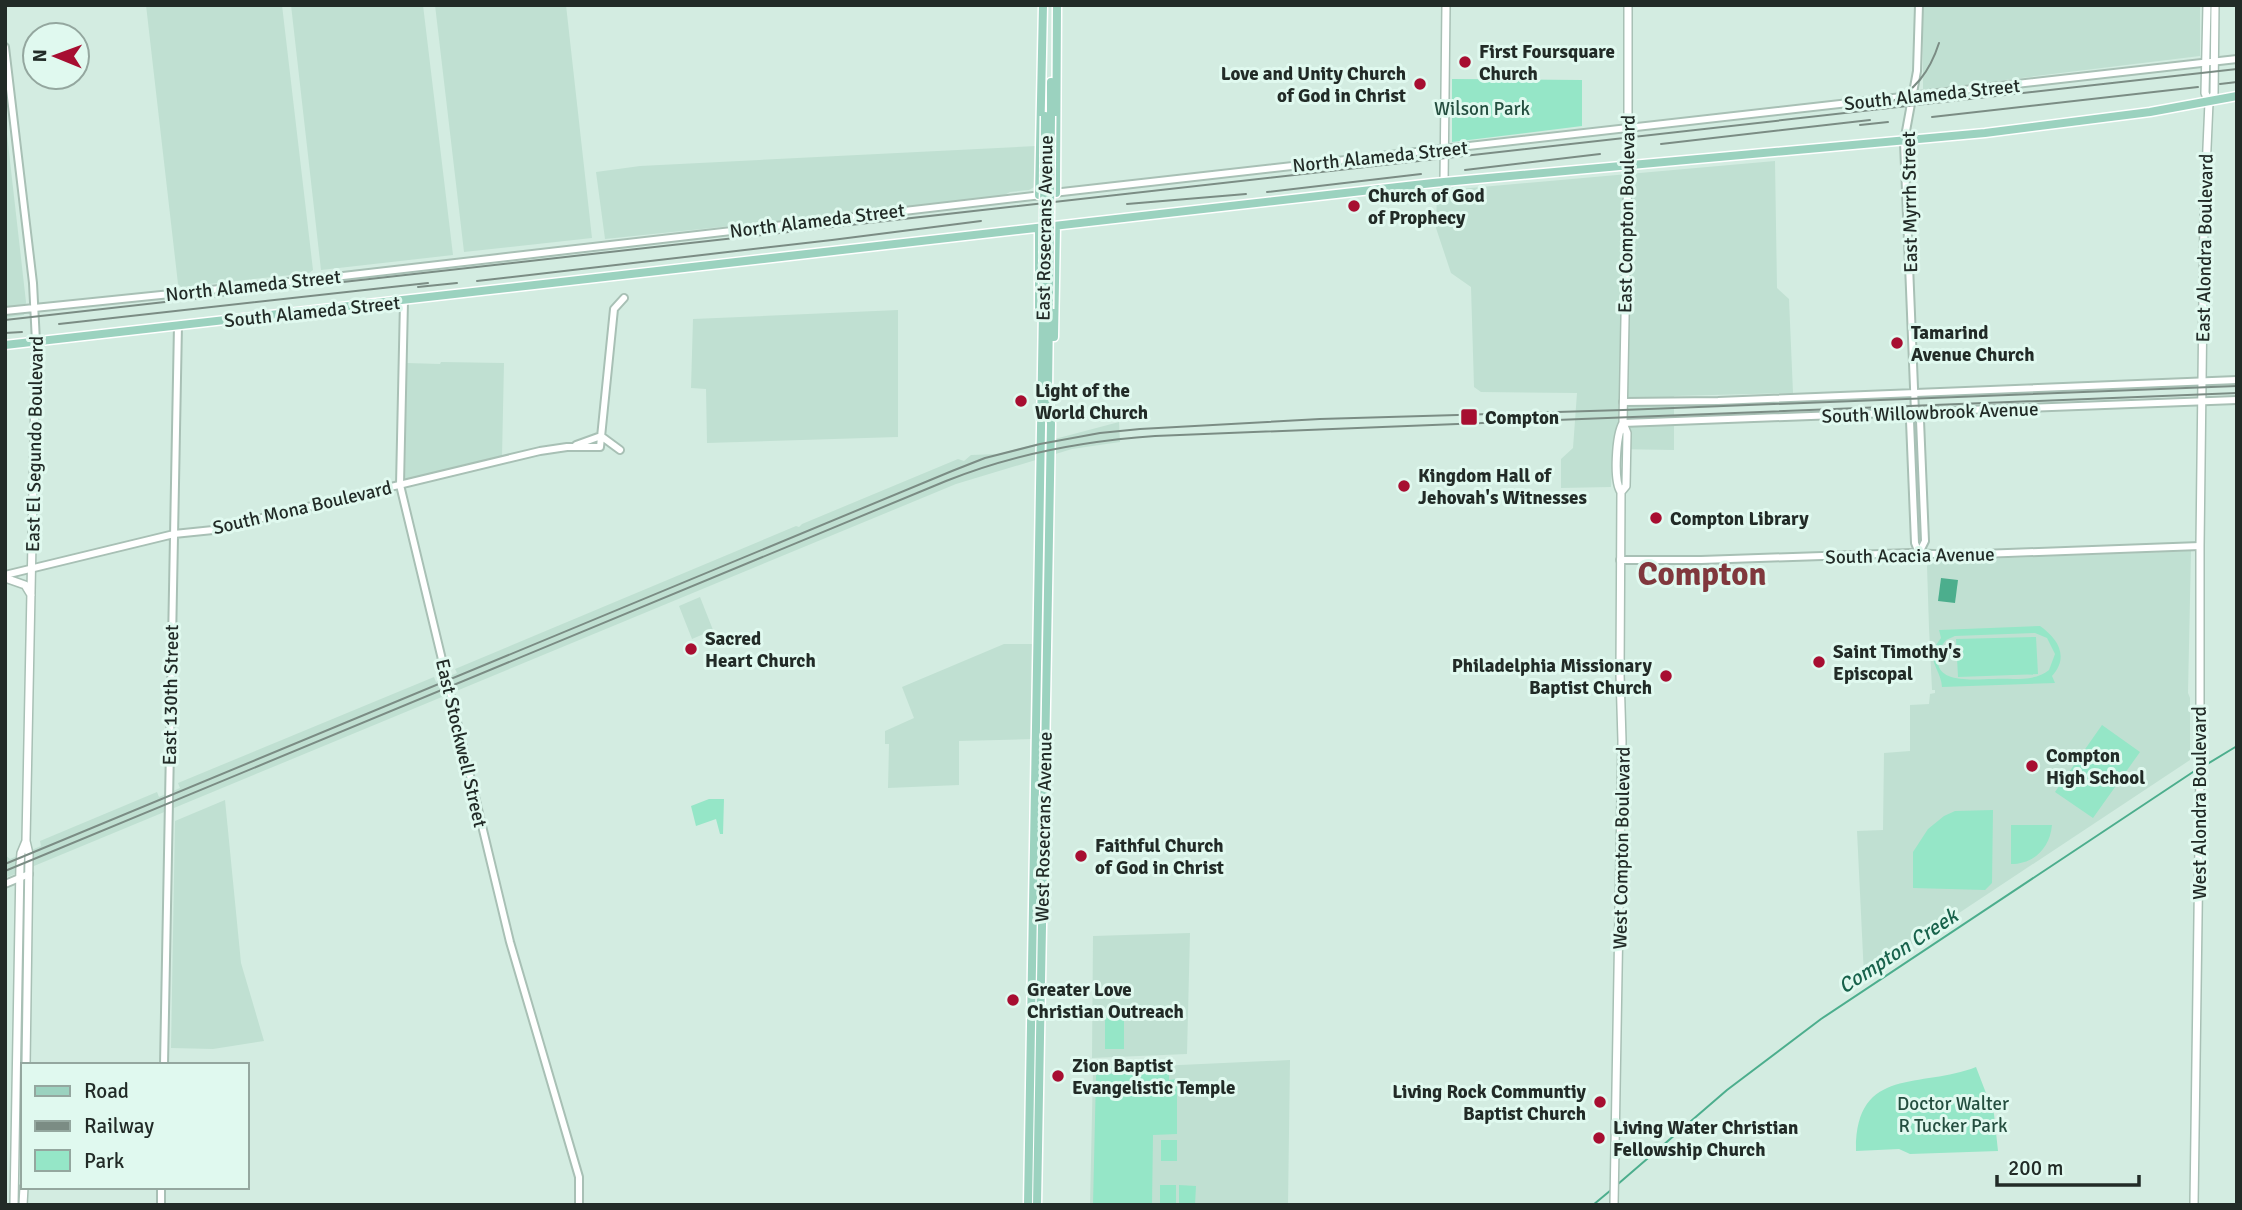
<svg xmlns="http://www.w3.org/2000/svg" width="2242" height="1210" font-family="Signika,sans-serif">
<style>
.built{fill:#c0e0d2}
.green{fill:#95e6c7;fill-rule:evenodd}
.water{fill:#4cae8d}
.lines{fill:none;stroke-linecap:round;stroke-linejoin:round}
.stream{stroke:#4cae8d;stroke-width:2}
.tertiary-casing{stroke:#a8c0b5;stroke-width:10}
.secondary-casing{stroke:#a8c0b5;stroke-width:10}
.primary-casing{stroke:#fff;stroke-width:11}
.tertiary{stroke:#fff;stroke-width:6}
.secondary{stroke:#fff;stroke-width:7}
.primary{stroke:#9bd2bf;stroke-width:8}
.tram{stroke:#7b8c84;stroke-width:2}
.rail{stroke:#7b8c84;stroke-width:2}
.primary-bridge-casing{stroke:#fff;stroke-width:11;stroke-linecap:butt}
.primary-bridge{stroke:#9bd2bf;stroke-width:8}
.poi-dot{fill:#a70e31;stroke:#e0f9ef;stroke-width:2.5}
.labels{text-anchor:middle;stroke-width:6;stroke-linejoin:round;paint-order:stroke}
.poi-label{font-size:19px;font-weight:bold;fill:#222b27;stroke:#e0f9ef;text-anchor:start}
.street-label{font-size:19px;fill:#222b27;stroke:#e0f9ef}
.park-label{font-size:19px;fill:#244e3f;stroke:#e0f9ef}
.water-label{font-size:21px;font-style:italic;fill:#17624b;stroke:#e0f9ef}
.town-label{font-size:33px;font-weight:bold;fill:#80383d;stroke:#e0f9ef}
</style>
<rect width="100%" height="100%" fill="#d3ece1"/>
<!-- built -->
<path class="built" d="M146,5H282L313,270L309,273L181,287L178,284Z
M291,5H423L453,255L321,270Z
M435,5H566L592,238L464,252Z
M1923,5H2200V56L1923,90Z
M5,117L26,302L24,315L5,318Z
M1036,146V186L1029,190L1010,192L999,198L605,239L596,172L640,166Z
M1775,161L1777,288L1789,299L1793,393L1674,396V450L1613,449L1611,487L1561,488V459L1573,448L1577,393L1481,392L1474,387L1471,287L1451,273L1436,228L1437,191Z
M898,310V437L707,443L706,389L691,388L693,319Z
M441,362L504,363L502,457L405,480L407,363L440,364Z
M1119,422L1120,442L1072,449L956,484L5,878V855L10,859L41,846L40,841L157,792L159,797L180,788L178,783L434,677L436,682L457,673L455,669L796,526L799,527L802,524L958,459L964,461L971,455L998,454Z
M2191,551L2188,693L2190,698V760L1864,976L1857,831L1883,830L1884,753L1910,751V705L1929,704L1930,694L1935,693V690H1932L1929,628L1927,566L1931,561Z
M700,597L713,630L692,639L679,606Z
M1004,644H1034L1033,739L959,741V785L888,788L889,744H885V731L914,718L902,687Z
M225,800L241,963L264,1041L213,1049L171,1048L175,821Z
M1190,933L1187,1054L1092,1058L1093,936Z
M1290,1060L1288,1205H1090L1093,1069Z"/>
<!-- green -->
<path class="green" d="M1452,79L1582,80V126L1452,142Z
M2040,626C2057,638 2070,656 2052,676L2055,683L1942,687C1941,668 1923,660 1941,638L1939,630ZM2035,633L2047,638L2055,654L2049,670C2035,682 2012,678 1994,679C1972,679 1927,686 1940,648L1946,640L1955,636Z
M2036,637L2038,674L1958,677L1956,639Z
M2102,725L2140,752L2093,818L2055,792Z
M709,799H724L723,834H720L716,819L696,826L691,806Z
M1993,810L1992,883L1985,890L1913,888V852L1928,829L1944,816L1955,811Z
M2011,825H2052C2050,848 2034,864 2011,864Z
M1105,1013H1124V1049H1105Z
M1976,1067L1994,1114L1998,1151L1910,1154L1899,1149L1856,1151C1855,1065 1921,1089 1976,1067Z
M1169,1069V1080L1177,1079V1134L1153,1135L1152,1205H1093L1096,1075Z
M1161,1140H1177V1161H1161Z
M1160,1185H1176V1205H1160Z
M1179,1185L1196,1186L1195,1205H1179Z"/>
<!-- water -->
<path class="water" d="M1941,578L1958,580L1955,603L1938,601Z"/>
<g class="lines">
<!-- stream -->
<path class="stream" d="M2204,766L2237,746
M1618,1184L1727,1090L1821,1019L2196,770
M1593,1205L1611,1190"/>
<!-- tertiary casing -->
<g class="tertiary-casing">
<path id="tertiary" d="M1919,5L1917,71L1904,142L1915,412L1920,420L1925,541L1919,553
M5,47L33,283L36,342
M1053,193L2237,59
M404,301L400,485L510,942L579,1177V1205
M5,311L317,279L1042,195
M1623,402L1718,401L2237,380
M1915,412L1910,421L1915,543L1919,553
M1623,423L2237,400
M576,445L601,436L620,450
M1620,560H1701L1911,553L1955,555L2200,546
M5,575L174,534L213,530L237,524L540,451L567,447H600L614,309L624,298
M5,884L29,874
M164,1065L178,325
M161,1205V1187"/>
</g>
<!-- secondary casing -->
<g class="secondary-casing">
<path id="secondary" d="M2209,102L2214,94L2215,5
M1444,182L1446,5
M1621,492L1626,486L1627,433L1623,423L1628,164V5
M5,578L25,585L31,595
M26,1065L29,854L26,841L36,342
M14,1205L20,865L21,853L26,841
M23,1205L24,1187
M1614,1205L1622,741L1620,674L1621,492C1613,481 1616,435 1623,423
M2194,1205L2200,774V546L2204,216L2209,102L2205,93L2207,5"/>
</g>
<!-- primary casing -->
<g class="primary-casing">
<path id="primary" d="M1051,116V82
M1056,193L1057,5
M1039,195L1043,5
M1039,316V228
M1054,337L1056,226
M5,345L1433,183L1985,133L2150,112L2237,96
M1028,1205L1043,309
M1037,1205L1051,424L1048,392L1049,309"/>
</g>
<!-- tertiary -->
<use href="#tertiary" class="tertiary"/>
<!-- secondary -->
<use href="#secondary" class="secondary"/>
<!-- primary -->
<use href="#primary" class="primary"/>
<!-- tram -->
<path class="tram" d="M5,864L952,471L985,458L1040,444L1100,433L1140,429L1320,419L1623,410L2237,386"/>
<!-- rail -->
<path class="rail" d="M2220,84L2237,82
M1887,104C1915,92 1930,71 1939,43
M1932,117L2198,87
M1860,125L1888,122
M1661,144L1870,120
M1465,170L1600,154
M1267,192L1421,174
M1127,204L1246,194
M477,281L832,240L981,221
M418,287L457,283
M5,320L2237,69
M59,324L428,283
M5,333L22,332
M5,871L946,481C1013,454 1083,441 1155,436L2237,393"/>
<!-- primary-bridge casing -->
<g class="primary-bridge-casing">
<path id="primary-bridge" d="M1043,309L1045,116
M1049,309L1051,116"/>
</g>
<!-- primary-bridge -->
<use href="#primary-bridge" class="primary-bridge"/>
</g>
<!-- markers -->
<g class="poi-dot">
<circle cx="1465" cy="62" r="7"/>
<circle cx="1420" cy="84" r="7"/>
<circle cx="1354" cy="206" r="7"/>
<circle cx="1897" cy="343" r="7"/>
<circle cx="1021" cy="401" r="7"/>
<rect x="1460" y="408" width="18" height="18" rx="3.5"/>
<circle cx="1404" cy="486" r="7"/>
<circle cx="1656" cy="518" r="7"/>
<circle cx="691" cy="649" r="7"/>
<circle cx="1819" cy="662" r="7"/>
<circle cx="1666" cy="676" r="7"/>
<circle cx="2032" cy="766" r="7"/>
<circle cx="1081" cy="856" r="7"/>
<circle cx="1013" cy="1000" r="7"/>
<circle cx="1058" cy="1076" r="7"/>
<circle cx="1600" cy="1102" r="7"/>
<circle cx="1599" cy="1138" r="7"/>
</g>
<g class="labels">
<!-- poi labels -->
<g class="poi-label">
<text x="1479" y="58">First Foursquare<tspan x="1479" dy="22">Church</tspan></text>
<text x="1406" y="80" text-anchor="end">Love and Unity Church<tspan x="1406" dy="22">of God in Christ</tspan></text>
<text x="1368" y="202">Church of God<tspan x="1368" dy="22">of Prophecy</tspan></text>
<text x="1911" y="339">Tamarind<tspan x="1911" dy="22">Avenue Church</tspan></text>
<text x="1035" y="397">Light of the<tspan x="1035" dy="22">World Church</tspan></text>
<text x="1485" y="424">Compton</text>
<text x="1418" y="482">Kingdom Hall of<tspan x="1418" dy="22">Jehovah's Witnesses</tspan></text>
<text x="1670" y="525">Compton Library</text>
<text x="705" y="645">Sacred<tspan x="705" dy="22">Heart Church</tspan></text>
<text x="1833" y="658">Saint Timothy's<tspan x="1833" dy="22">Episcopal</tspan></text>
<text x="1652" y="672" text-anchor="end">Philadelphia Missionary<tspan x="1652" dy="22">Baptist Church</tspan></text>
<text x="2046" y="762">Compton<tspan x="2046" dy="22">High School</tspan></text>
<text x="1095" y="852">Faithful Church<tspan x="1095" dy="22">of God in Christ</tspan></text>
<text x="1027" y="996">Greater Love<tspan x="1027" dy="22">Christian Outreach</tspan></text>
<text x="1072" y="1072">Zion Baptist<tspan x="1072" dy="22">Evangelistic Temple</tspan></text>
<text x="1586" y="1098" text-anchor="end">Living Rock Communtiy<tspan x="1586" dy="22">Baptist Church</tspan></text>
<text x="1613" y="1134">Living Water Christian<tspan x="1613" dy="22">Fellowship Church</tspan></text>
</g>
<!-- street labels -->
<g class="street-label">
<text transform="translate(1932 94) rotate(-6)" y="7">South Alameda Street</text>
<text transform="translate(1380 156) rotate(-6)" y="7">North Alameda Street</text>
<text transform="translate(1909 202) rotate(-91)" y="7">East Myrrh Street</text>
<text transform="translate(1626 214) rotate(-89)" y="7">East Compton Boulevard</text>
<text transform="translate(817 220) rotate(-7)" y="7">North Alameda Street</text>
<text transform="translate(1044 228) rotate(-89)" y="7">East Rosecrans Avenue</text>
<text transform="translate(2204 248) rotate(-89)" y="7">East Alondra Boulevard</text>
<text transform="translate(253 285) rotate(-6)" y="7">North Alameda Street</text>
<text transform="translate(312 311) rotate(-6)" y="7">South Alameda Street</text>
<text transform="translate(1930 412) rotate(-2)" y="7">South Willowbrook Avenue</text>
<text transform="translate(34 444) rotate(-89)" y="7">East El Segundo Boulevard</text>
<text transform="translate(302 507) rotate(-13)" y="7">South Mona Boulevard</text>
<text transform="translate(1910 555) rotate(-1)" y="7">South Acacia Avenue</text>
<text transform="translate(170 695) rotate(-89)" y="7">East 130th Street</text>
<text transform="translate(462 743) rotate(77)" y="7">East Stockwell Street</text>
<text transform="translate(2199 803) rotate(-90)" y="7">West Alondra Boulevard</text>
<text transform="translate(1043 827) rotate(-89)" y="7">West Rosecrans Avenue</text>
<text transform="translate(1621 848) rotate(-89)" y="7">West Compton Boulevard</text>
</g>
<!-- park labels -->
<g class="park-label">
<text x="1482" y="115">Wilson Park</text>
<text x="1953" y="1110">Doctor Walter<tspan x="1953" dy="22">R Tucker Park</tspan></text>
</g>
<!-- water labels -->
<g class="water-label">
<text transform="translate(1898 951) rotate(-33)" y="7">Compton Creek</text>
</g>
<!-- town labels -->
<g class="town-label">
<text x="1702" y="585">Compton</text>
</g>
</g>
<!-- border -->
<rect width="2242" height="1210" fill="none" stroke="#222b27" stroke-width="14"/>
<!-- legend -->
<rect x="21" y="1063" width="228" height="126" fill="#e0f9ef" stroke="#94a79f" stroke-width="2"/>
<rect x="35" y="1086" width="35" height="10" fill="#9bd2bf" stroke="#94a79f" stroke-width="2"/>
<text x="84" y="1098" font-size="21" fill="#222b27">Road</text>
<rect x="35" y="1121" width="35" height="10" fill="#7b8c84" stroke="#94a79f" stroke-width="2"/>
<text x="84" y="1133" font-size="21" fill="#222b27">Railway</text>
<rect x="35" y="1150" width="35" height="21" fill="#95e6c7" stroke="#94a79f" stroke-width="2"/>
<text x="84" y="1168" font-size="21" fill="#222b27">Park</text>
<!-- north arrow -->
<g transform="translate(56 56) rotate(271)"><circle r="33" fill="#e0f9ef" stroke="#94a79f" stroke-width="2"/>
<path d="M0-5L12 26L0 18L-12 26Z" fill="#a70e31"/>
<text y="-10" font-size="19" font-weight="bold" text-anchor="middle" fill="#222b27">N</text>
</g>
<!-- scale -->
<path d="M1997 1175v10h142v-10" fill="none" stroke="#222b27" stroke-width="3.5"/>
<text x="2008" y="1175" font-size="21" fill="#222b27" stroke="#e0f9ef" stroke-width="5" paint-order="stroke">200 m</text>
</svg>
